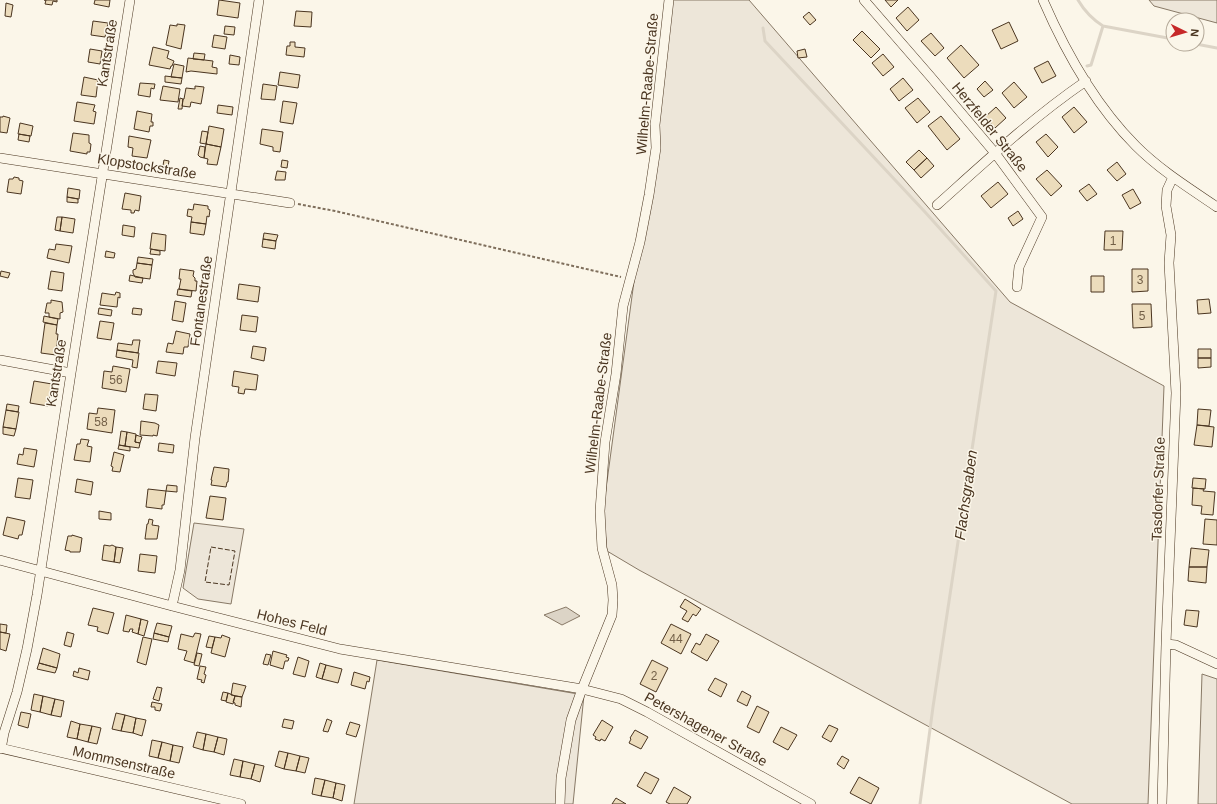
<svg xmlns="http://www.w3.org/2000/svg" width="1217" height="804" font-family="Arial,sans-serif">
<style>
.green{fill:#ede6d9;stroke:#887966}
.water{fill:#dcd4c6;stroke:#887966}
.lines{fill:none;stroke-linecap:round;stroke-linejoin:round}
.stream{stroke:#dcd4c6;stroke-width:3}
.building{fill:#ecdcbc;stroke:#4a3520}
.minor-casing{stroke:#4a3520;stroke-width:10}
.path{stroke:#7f6f5c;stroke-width:2;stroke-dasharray:3 2;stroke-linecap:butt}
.minor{stroke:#fbf6e9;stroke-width:9}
.fence{stroke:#4a3520;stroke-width:1;stroke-dasharray:5 2;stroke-linecap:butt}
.labels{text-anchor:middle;stroke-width:3;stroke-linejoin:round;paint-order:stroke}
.number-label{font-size:12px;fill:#725f47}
.street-label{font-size:14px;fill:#4a3520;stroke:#fbf6e9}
.water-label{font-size:15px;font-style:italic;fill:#4a3520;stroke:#fbf6e9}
</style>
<rect width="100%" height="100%" fill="#fbf6e9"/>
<!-- green -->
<path class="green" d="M672,0H749L1010,302L1164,386L1148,804H1072L639,570L607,551L603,511Z
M1149,0H1217V23L1154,6Z
M194,523L244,529L231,604L198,599L183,588Z
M377,660L584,695L573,804H354Z
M1202,674L1217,679V804H1198Z"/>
<!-- water -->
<path class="water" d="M566,607L580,616L562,625L544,615Z"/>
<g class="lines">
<!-- stream -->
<path class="stream" d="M1078,0C1085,12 1092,19 1103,26L1173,39
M763,28L765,41L925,212L996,291L933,707L920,804
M1196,44L1217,48
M1087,66L1091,65L1103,26"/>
</g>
<!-- building -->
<path class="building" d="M44,0H57V2L53,1L52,5L45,4L46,0Z
M95,0H110L109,7L94,4Z
M219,0L240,3L238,18L217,15Z
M885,0H898L891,7Z
M6,3L13,5L11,17L5,16Z
M908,7L919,20L907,31L896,18Z
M296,11L312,12L311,27L294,26Z
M809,12L816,20L810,25L803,17Z
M93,21L108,23L105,37L91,35Z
M1009,22L1018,41L1001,49L992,30Z
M177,24L185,25L181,49L166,45L170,25L177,26Z
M225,26L235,27L234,35L224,34Z
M862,31L880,49L871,58L853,40Z
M931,33L944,48L935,56L921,41Z
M214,35L227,37L225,49L212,47Z
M290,42H295V47L305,48L304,57L286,55L287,46H290Z
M961,45L979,65L964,78L947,58Z
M153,47L169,51L167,58L174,61L172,66H171L170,69L149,65Z
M90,49L102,51L100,64L88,62Z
M805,49L807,57L798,58L797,51Z
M194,53L205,54L204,60L193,59Z
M883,54L894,67L883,76L872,63Z
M230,55L240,57L239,65L229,64Z
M188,58L213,61L212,67L217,68V74L191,71L186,72Z
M1048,61L1056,76L1042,83L1034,68Z
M174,64L184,66L182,78L171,77Z
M280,72L300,75L298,88L278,85Z
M165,76L182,78L181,84L165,82Z
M84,77L98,80L96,97L81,95Z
M903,78L913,90L899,101L890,89Z
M985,81L993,90L984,97L977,89Z
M1014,82L1027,97L1014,108L1002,93Z
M140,83L155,84L154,89L151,88L150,97L138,95Z
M263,84L277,86L275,100L261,99Z
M163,86L180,89L178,102L160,100Z
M195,86L204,87L201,104L191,102L190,107L182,106L183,99H184L186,88L195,89Z
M180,98L183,99L182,109H178Z
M918,98L930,112L917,123L905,108Z
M283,101L297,103L293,124L280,122Z
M77,102L95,105L93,111L96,112L94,124L74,121Z
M218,105L233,107L232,115L217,113Z
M996,107L1006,118L995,128L985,117Z
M1074,107L1087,122L1074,133L1062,117Z
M137,111L152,114L151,122H153V126H150L149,132L134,129Z
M3,116L10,118L7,133L0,132V117H3Z
M941,116L960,139L947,150L928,126Z
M20,123L33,126L31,136L18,134Z
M209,126L224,129L221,147L206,144Z
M262,129L283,132L280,152L273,151V147L260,144Z
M202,131L208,132L206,144L200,143Z
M73,133L89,135V143L91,144L90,152H87V154L70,151Z
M19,134L30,136L29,142L18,140Z
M1046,134L1058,147L1048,157L1036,142Z
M129,136L151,140L147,158L132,156L133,148L128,147Z
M206,144L221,147L217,165L207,164L208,159L204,158Z
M200,146L205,147L204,158L200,157L198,155Z
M919,150L927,158L914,170L906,162Z
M927,158L934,166L921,178L914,170Z
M164,160L169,161L167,172L162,171Z
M282,160L288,161L287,168L281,167Z
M1117,162L1126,174L1117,181L1107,170Z
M1047,170L1062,186L1051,196L1036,179Z
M277,171L286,172L285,180H275Z
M14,177L19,178V180L23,181L21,194L7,192L9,179H13Z
M998,182L1008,194L991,208L981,196Z
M1089,184L1097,194L1087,201L1079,191Z
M68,188L80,190L79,199L67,197Z
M1133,189L1141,203L1130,209L1122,195Z
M125,193L141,196L139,211L135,210L134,213H131V210L122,209Z
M67,197L78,199V203L67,202Z
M194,204L208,206V209L210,210L209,217L207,216L206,224L191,222L192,217L187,216L188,209L193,210Z
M1018,211L1023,219L1013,226L1008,218Z
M57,217H62L60,231L55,230Z
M62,217L75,219L73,233L60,231Z
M191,222L206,224L204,235L190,233Z
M123,225L135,227L134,237L122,235Z
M1105,231H1123L1122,250H1104Z
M152,233L166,235L165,251L150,249Z
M264,233L278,235L276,241L263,239Z
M263,239L276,241L275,249L262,247Z
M56,244L72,246L69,263L47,258L49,249L55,250Z
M151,249L160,251V255L150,254Z
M106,251L115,253L114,258L105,257Z
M138,257L153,259L152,265L137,263Z
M137,263L152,265L150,279L135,277L133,273V270L136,269Z
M180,269L194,271L193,276L195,278V281H197L196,291L179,289L181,279H179Z
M1132,269H1148V291L1132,292Z
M1,271L10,273L8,278L0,276Z
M51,271L64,273L62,291L48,289Z
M130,275L143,278L142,283L129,281Z
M1091,276H1104V292H1091Z
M239,284L260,287L258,302L237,299Z
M178,289L192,291L191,297L177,295Z
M116,292L120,293V298L118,297L117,307L100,305L102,293L115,295Z
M1209,299L1211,313L1198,314L1197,300Z
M51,300L62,302L63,312L60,313V319L49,317V313H45L47,303H51Z
M175,301L186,303L183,322L172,320Z
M1132,304H1151L1152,327L1133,328Z
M99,308L112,310L111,316L98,314Z
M133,308L142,309L141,315L132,314Z
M242,315L258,317L256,332L240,330Z
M44,316L58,319L57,325L43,322Z
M100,321L114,323L111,340L97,338Z
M45,323L57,325L56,334H58L56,355L41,353Z
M176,331L190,334L188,347H184L183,354L166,352L168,343L173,344Z
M133,340H140L138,353L117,350L118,343L132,345Z
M253,346L266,348L264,361L251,358Z
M1198,349H1211V358H1198Z
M117,350L139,353L137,368L132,367L133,360L116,357Z
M1198,358H1211V367L1198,368Z
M158,361L177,363L175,376L156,373Z
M113,366L130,369L126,392L102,388L104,371L112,372Z
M234,371L258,375L256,390L245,389L244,394L238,393L239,387L232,386Z
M34,381L52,384L48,406L30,403Z
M145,394L158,395L156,411L143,409Z
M7,404L19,406L18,412L6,410Z
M98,408L115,410L112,433L87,429L89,413L97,414Z
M1198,409L1211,410L1209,426L1197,425Z
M6,410L19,412L16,429L3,427Z
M141,421L155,423L159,425L157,436L153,435V436L140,435Z
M1197,425L1214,427L1212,447L1194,445Z
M3,427L16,429L14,436L3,434Z
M121,431L127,432L125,446L119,445Z
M127,432L136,434L135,442L140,443L139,448L125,446Z
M136,435L142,437L140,443L135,442Z
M81,439L89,440L87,446L92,447L90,462L74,460L77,444H80Z
M159,443L174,445L173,453L158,451Z
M119,445L130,447V451L118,449Z
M24,448L37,450L34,467L17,464L19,454L23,455Z
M114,452L124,455L120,472L112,471L113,467L111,466Z
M214,467L229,469L228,482H227L226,487L211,485L212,480H211Z
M18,478L33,480L30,499L15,497Z
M1193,478L1206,479L1205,489L1192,488Z
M77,479L93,482L91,495L75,492Z
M167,485L177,486V492L166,491Z
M1193,488L1204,489L1203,491L1215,492L1213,515L1201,514L1202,506L1192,505Z
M148,489L166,491L164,505H162V509L146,507Z
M210,496L226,498L223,520L206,518Z
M99,511L111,513V520L99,519Z
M7,517L25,521L22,535H19L18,539L3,535Z
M149,519L153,520L152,525L159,526L157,539H145L147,524H148Z
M1205,519L1217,520V545L1203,544Z
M72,535L82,538L80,552H70V551L65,550L68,536H72Z
M104,545L110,546L112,545L116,547L114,562L102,560Z
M116,547L123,548L120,563L114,562Z
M1191,548L1209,550L1207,567H1189Z
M140,554L157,556L155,573L138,571Z
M1189,567H1207L1206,583L1188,581Z
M685,599L701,609L696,616L693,614L688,622L682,619L687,611L680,607Z
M93,608L114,613L108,634L97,631L98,627L88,625Z
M1186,610L1199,611L1197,627L1184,625Z
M126,615L141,619L138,634L132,632L133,629H130L129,632L123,631Z
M141,619L148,621L144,636L138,634Z
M157,623L172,626L169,637L154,633Z
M0,624L7,625L6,633L0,632Z
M671,624L691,634L681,654L661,643Z
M0,632L10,634L6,651L0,649Z
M67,632L74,634L71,647L64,645Z
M154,633L169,637L168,642L153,639Z
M195,633L201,634L194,663L184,660L187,651L178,649L181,634L193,637Z
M706,634L719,641L707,661L691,652L696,643L700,645Z
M222,635L230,638L225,657L211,653L215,637L221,638Z
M209,636L215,637L212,648L206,647Z
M143,637L152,639L146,665L137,662Z
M43,648L60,654L57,668L39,663Z
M273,651L287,655L286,657L289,658L288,661H285L283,669L270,665Z
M197,653L202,654L199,666L194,665Z
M266,654L271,655L268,665L263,664Z
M298,657L309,661L305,677L293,674Z
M652,660L668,668L656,692L640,684Z
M39,663L57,668L55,673L37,669Z
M320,663L326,665L322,679L316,677Z
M326,665L342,669L338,683L322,679Z
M200,666L206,667L204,674L206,675L204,683L201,682L202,680L197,679Z
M79,668L90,671L88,680L73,676L74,671L78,673Z
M354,672L370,677L369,682L367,681L365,689L351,685Z
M715,678L727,684L721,697L708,690Z
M233,683L246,686L242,697L231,695Z
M157,687L162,688L159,701L153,699Z
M742,691L751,696L747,706L737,701Z
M223,692L228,693L226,701L221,700Z
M228,693L235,696L233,704L226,702Z
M34,694L43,696L40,712L31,710Z
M43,696L55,699L51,715L40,712Z
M235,696L242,697L241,707L235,705V703L233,702Z
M55,699L64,701L61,717L51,715Z
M152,702L162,704L160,711L155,710V707H151Z
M757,706L769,712L759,733L747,727Z
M21,712L31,714L28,728L18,725Z
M116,713L125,715L121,731L112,729Z
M125,715L136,718L133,733L121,731Z
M136,718L146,720L142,736L133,733Z
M284,719L294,721L292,729L282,727Z
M327,719L332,721L328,732L323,731Z
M602,720L613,727L605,741L601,739L600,741L595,739L596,737L593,735Z
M71,721L80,724L77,739L67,737Z
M350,722L360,725L356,737L346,734Z
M80,724L92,726L88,742L77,739Z
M829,725L838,729L831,742L822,737Z
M92,726L101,728L97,744L88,742Z
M781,727L797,735L788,750L773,742Z
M635,730L648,737L641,749L629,743L631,739L630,738Z
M197,732L206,734L203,750L193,747Z
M206,734L218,737L214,752L203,750Z
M218,737L227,739L224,755L214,752Z
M152,740L162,742L158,758L149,756Z
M162,742L173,745L170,761L158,758Z
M173,745L183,747L179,763L170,761Z
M279,751L288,753L284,769L275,766Z
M288,753L300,756L296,771L284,769Z
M300,756L309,758L305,773L296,771Z
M842,756L849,760L844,769L837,764Z
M234,759L243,761L240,777L230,775Z
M243,761L255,764L251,779L240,777Z
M255,764L264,766L260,782L251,779Z
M645,772L659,779L651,794L637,786Z
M859,777L879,788L871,804L850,793Z
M315,778L325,780L321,796L312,794Z
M325,780L336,783L333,798L321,796Z
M336,783L345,785L342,801L333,798Z
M674,787L691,797L687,804H670L666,802Z
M616,798L626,804H612Z"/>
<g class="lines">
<!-- minor casing -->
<g class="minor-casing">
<path id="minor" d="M864,0L930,76L995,153L1042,217L1019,267L1017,287
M1043,0C1066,53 1095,105 1136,146C1160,170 1189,188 1217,207
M0,158L290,203
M937,205C985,162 1032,118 1086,81
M0,360L71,373
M0,560L172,606L340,649L582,689L621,699L647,712L811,804
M172,606L180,570L195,438L259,0
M1166,644L1176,645L1217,664
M0,748L241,804
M1,749L4,733L17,692L27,649L37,595L71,373L130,0
M560,804L561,778L571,720L582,689L612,615L613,600L612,585L602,548L600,511L605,442L616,374L623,306L640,242L649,195L656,148L655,125L669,0
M1162,804L1166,644L1176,393L1169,263L1171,235L1166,206L1167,190L1173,177"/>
</g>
<!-- path -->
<path class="path" d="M298,204L335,211L621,277"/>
<!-- minor -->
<use href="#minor" class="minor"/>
<!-- fence -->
<path class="fence" d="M211,547L235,551L229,585L205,582Z"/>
</g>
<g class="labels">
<!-- number labels -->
<g class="number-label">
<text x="1113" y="245">1</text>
<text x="1140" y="284">3</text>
<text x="1142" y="320">5</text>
<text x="116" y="384">56</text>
<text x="101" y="426">58</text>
<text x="676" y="643">44</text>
<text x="654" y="680">2</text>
</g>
<!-- street labels -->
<g class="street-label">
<text transform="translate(107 53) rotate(-81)" y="5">Kantstraße</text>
<text transform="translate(647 84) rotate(-85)" y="5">Wilhelm-Raabe-Straße</text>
<text transform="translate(990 127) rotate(51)" y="5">Herzfelder Straße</text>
<text transform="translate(147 166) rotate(9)" y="5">Klopstockstraße</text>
<text transform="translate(201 301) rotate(-82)" y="5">Fontanestraße</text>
<text transform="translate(56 373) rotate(-81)" y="5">Kantstraße</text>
<text transform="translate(598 403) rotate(-83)" y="5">Wilhelm-Raabe-Straße</text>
<text transform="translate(1158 489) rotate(-88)" y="5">Tasdorfer Straße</text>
<text transform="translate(292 622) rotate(14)" y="5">Hohes Feld</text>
<text transform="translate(706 729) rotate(29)" y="5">Petershagener Straße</text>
<text transform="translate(124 762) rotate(13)" y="5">Mommsenstraße</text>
</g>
<!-- water labels -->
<g class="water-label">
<text transform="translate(966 495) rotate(-82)" y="5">Flachsgraben</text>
</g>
</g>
<!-- north arrow -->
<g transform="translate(1185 32) rotate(95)"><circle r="19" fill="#fbf6e9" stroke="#b4a999"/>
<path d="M0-3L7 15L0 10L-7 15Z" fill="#c62828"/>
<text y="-6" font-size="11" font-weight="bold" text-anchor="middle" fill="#4a3520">N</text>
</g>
</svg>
